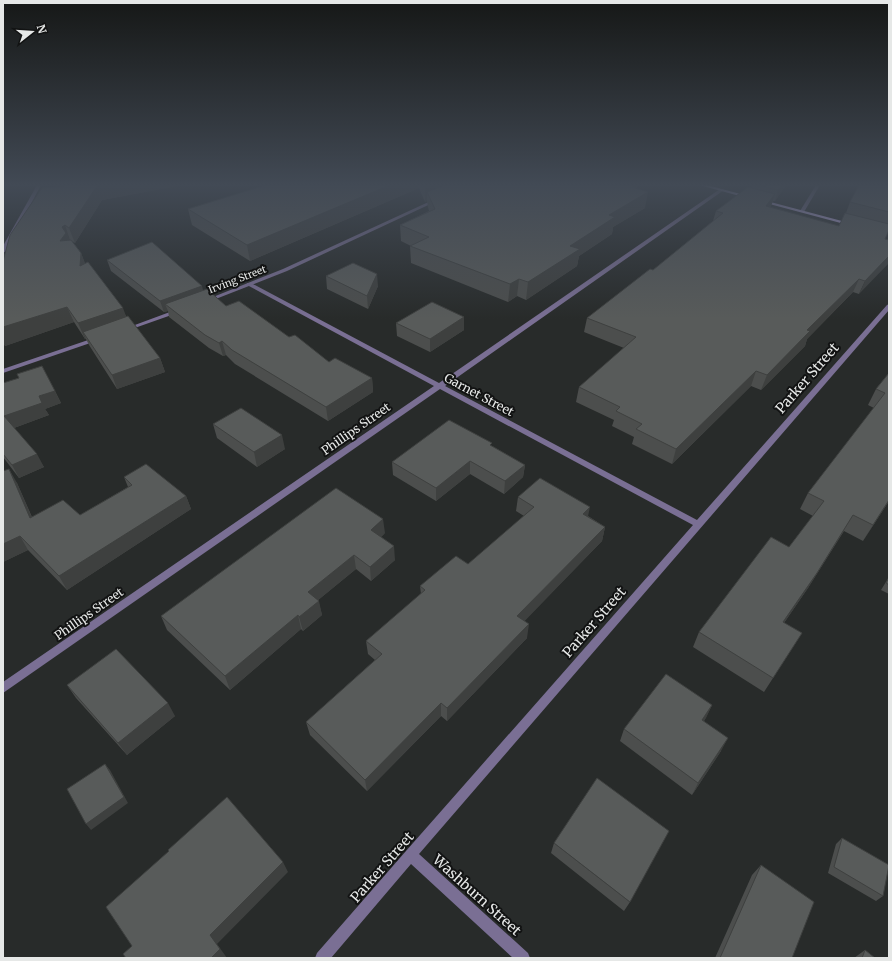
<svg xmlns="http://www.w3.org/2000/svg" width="892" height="961" font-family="Merriweather,serif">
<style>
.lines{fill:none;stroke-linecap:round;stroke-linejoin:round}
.minor{fill:#7a6f94;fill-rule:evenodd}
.tertiary{fill:#7a6f94;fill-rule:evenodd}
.primary{fill:#c9b6f4;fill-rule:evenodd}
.wall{fill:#4c4e4d}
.shaded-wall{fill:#3e403f}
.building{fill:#585b5a;stroke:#3e403f}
.labels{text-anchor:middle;stroke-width:4;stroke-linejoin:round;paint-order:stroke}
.far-street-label{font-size:10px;fill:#e6e8e7;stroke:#121313}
.street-label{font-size:12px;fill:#e6e8e7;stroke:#121313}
.near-street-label{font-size:14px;fill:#e6e8e7;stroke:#121313}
</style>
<rect width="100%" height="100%" fill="#282b2a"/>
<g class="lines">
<!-- minor -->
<path class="minor" d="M37,185H41L6,251L3,253V246Z
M816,185H820L804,212H800V211Z
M720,189L724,190L445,386L697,520L887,305L889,304V310L419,854L528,953L530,958H513L411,864L331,958H315L317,953L406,851L693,525L440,389L3,693V682L434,386L247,285V283H251L439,383Z"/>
<!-- tertiary -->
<path class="tertiary" d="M435,199L439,200L287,271L208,302H204L203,301L283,269Z
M178,309L181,311L180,312L129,330L127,331L124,329Z
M97,337L100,339L99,340L3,373V369Z"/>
<!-- primary -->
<path class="primary" d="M699,185H707L857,225L852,226Z"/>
</g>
<!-- wall -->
<path class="wall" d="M63,185H182L102,200L75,243L72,241L81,253L85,264L127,317L160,358L165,372L117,389L89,345L86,339H85L74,322L5,346L3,342V261L64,186Z
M266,185H637L636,188L645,208L613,227L612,234L579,256L577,266L526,300L517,296L508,302L411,263L410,246H411L401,241L400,225L429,211L428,207L427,201L425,202L419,188L250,261L192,225L188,209Z
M753,185H786L775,201H773L770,208L839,226L846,213L850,202L889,185V230L859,294L853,292L807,339L805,346L761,390L751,386L672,464L632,444L634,437L612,426L614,420L576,402L579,387L624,348L584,332L587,318L653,270L713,221L716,211L752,188Z
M107,260L203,291L226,306L289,337L329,362L372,378L373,392L328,421L235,364L226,355L223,356L209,348L169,317L168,311L164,312L111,271Z
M326,276L378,286L368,309L327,289Z
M464,317V330L430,352L397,336L396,323Z
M889,373V501L863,541L844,531L808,588L784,623L802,633L764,692L693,647L699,632L789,547L813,516L800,509L808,493L874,408L868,405L876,389Z
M3,383L55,391L61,403L45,409L49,415L14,428L44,467L19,478L3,457Z
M213,424L285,449L257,467L217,438Z
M492,446L525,465L523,477L504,494L470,474L436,501L393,475L392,462Z
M3,471L17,483L32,517L80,515L128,487L124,477L186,496L191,509L67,590L28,550L3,562Z
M518,497L588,516L605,527L602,541L524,621L527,638L447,721L441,716L367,791L310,735L306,722L375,660L368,654L366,641L421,594L420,586L468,564L524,516L516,511Z
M385,533L381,537L395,560L371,581L356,569L318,600L322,615L303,631L301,629L230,690L167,630L161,616Z
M889,577V594L881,590Z
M67,685L175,716L127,755L76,698Z
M712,705L704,721L721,751L692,795L620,741L624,729Z
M842,838L883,896L876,901L828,873L836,844Z
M554,843L630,902L624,911L551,853Z
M761,865L792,958H715L752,875Z
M865,950L875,958H854Z"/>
<!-- shaded-wall -->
<path class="shaded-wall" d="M104,185H182L102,200L75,243L69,228L97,186Z
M390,185H418L419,188L250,261L247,245Z
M430,185H465L427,192V201L425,202V187Z
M637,185L634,200L632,187Z
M782,185H786L775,201L778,190Z
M648,192L645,208L613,227L612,234L579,256L577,266L526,300L528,282L570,246L609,215Z
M775,194L771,206L762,219L766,206Z
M65,225L70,240L69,241H60L62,227Z
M81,253L87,268L80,266Z
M889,256V263L859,294L865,281Z
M377,274L378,286L368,309L367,296Z
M519,279L517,296L508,302L510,284Z
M859,279L853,292L807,339L805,346L761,390L767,375L807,330Z
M202,286L205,298L165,304L168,311L164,312L160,301Z
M67,307L74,322L5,346L3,341V327Z
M123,308L129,324L83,332L86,339H85L78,323Z
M464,317V330L430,352V339Z
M222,341L226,355L223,356L219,343Z
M160,358L165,372L117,389L112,375Z
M756,371L751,386L672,464L676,449Z
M372,378L373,392L328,421L326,407Z
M55,391L61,403L45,409L49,415L11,429L4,416L39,396Z
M282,435L285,449L257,467L254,452Z
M37,454L44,467L19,478L12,465Z
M470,461V474L436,501V488Z
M525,465L523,477L504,494L505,481Z
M9,469L17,483L38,532L30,518Z
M186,496L191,509L67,590L59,576Z
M889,500V501L863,541L873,525Z
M590,507L587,521L583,514Z
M853,515L808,588L774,637L783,622Z
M383,519L385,533L372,544L371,530Z
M605,527L602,541L516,630L517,616Z
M20,536L28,550L3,562V544Z
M394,546L395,560L371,581L370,567Z
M354,555L356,569L311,606L308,592Z
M319,601L322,615L303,631L299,617Z
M298,615L301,629L230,690L225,676Z
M529,624L527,638L447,721V708Z
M168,703L175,716L127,755L118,743Z
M441,703V716L367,791L365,780Z
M712,705L706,718L695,733L702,720Z
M728,738L721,751L692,795L698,783Z
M105,764L110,770L128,803L91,830L86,824Z
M283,862L288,872L217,944L227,958H211L210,935Z"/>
<!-- building -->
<path class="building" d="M64,185H104L97,186L69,228L65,225L62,227L66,233L60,241L71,240L81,253L80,266L88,262L123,308L78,323L67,307L3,327V261L10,235L42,188L64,186Z
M266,185H390L247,245L188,209Z
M424,185H430L425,187Z
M444,185H637L632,187L648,192L609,215L615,217L570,246L580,249L528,282L519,279L510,284L410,246L429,237L400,225L435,209L427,192Z
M758,185H782L778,190Z
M859,185H889V212L850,202Z
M748,187L775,194L766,206L839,226L845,213L889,224V230L885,239L889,240V256L865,281L859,279L807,330L810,331L767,375L756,371L676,449L636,429L642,424L616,411L620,407L579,387L636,337L587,318L650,269L653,270L723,213L716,211Z
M152,242L202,286L160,301L107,260Z
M353,263L377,274L367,296L326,276Z
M207,289L226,306L239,301L289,337L295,335L329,362L335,358L372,378L326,407L232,350L222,341L219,343L205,335L165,304Z
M432,302L464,317L430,339L396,323Z
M128,316L160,358L112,375L83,332Z
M42,366L55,391L39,396L42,403L4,416L37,454L12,465L3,454V383L19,378L17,374Z
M889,373V500L873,525L853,515L817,573L783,622L802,633L773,678L699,632L771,537L789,547L824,501L808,493L885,393L876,389Z
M241,408L282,435L254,452L213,424Z
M449,420L492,443L490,445L525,465L505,481L470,461L436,488L392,462Z
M146,464L186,496L59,576L20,536L3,544V471L9,469L30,518L63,500L80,515L132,485L124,477Z
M540,478L590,507L583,514L605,527L517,616L529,624L447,708L441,703L365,780L306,722L382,654L366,641L425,590L420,586L456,556L468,564L534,507L518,497Z
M336,488L383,519L371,530L394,546L370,567L354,555L308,592L319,601L299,617L298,615L225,676L161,616Z
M889,577V585L886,583Z
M116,649L168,703L118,743L67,685Z
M666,674L712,705L702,720L728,738L698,783L624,729Z
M105,764L124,797L86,824L67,789Z
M597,778L669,831L630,902L554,843Z
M227,797L283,862L210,935L220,949L211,958H126L123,954L132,946L106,907L169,851L168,850Z
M842,838L889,865L883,896L834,867Z
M761,865L814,902L792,958H720Z
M865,950L875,958H862Z"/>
<!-- sky -->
<linearGradient id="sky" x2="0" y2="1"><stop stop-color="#161817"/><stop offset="0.58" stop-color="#424a55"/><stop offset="1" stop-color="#424a55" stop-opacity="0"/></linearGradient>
<rect width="892" height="319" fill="url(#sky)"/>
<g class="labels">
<!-- far-street labels -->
<g class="far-street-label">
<text transform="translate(237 279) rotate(-21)" y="4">Irving Street</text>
</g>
<!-- street labels -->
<g class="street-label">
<text transform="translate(479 395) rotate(28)" y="4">Garnet Street</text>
<text transform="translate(356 429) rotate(-35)" y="4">Phillips Street</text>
<text transform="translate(89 614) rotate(-35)" y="4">Phillips Street</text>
</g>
<!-- near-street labels -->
<g class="near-street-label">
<text transform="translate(807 378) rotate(-49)" y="5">Parker Street</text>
<text transform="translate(594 622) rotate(-49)" y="5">Parker Street</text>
<text transform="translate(382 867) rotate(-49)" y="5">Parker Street</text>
<text transform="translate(477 895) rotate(42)" y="5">Washburn Street</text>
</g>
</g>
<!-- border -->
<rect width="892" height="961" fill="none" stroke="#e6e8e7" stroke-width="8"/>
<!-- north arrow -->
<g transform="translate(32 32) rotate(73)" stroke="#121313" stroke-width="3" paint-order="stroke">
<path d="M0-3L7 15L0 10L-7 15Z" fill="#e6e8e7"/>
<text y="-6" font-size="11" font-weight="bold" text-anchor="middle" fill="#e6e8e7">N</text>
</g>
</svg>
